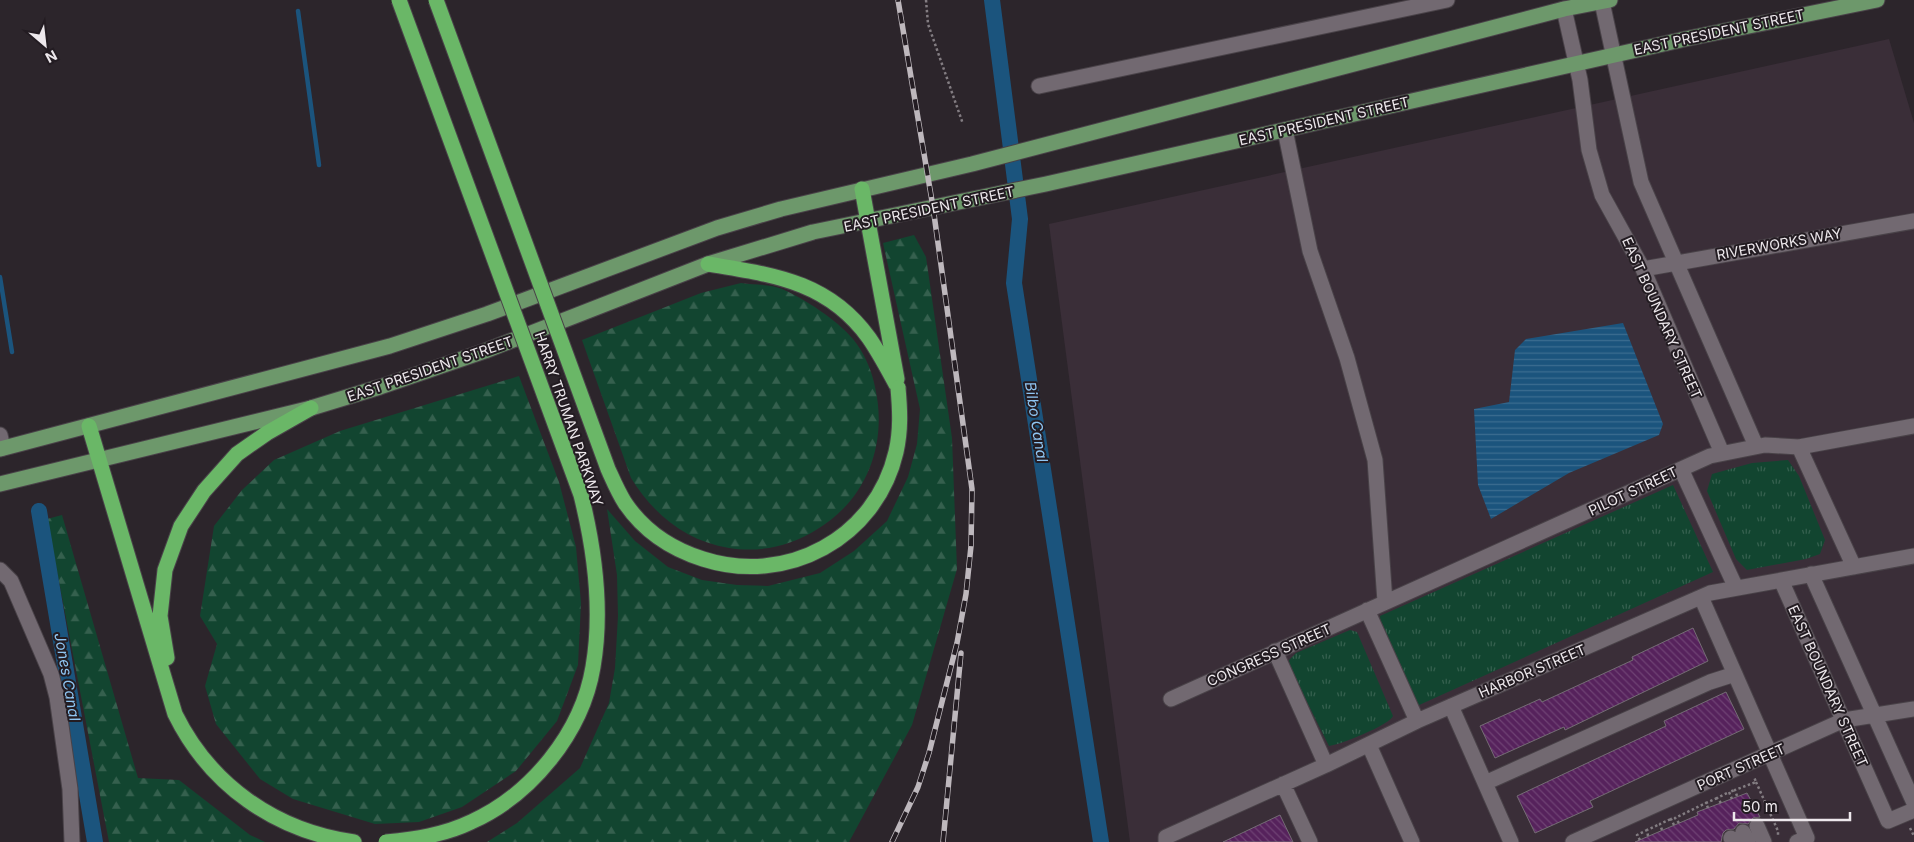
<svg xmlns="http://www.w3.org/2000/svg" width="1914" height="842" font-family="Inter,sans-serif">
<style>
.built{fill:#3a2e38}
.forest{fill:url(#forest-firs)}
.park{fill:url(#park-tufts)}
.water{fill:url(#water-rules)}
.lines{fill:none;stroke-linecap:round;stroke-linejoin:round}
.stream{stroke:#1b547d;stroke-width:4.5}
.canal{stroke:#1b547d;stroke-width:16}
.building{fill:url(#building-back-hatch);stroke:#746c74}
.minor-casing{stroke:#494248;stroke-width:17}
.major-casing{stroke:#494248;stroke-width:17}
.highway-casing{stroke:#494248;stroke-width:17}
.path{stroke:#837d82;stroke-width:2.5;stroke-dasharray:2.5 2.5;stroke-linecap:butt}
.minor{stroke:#726971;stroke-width:15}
.major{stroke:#6d986b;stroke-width:15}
.highway{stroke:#6ab767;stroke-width:15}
.rail-casing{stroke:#beb8bd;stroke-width:5.5}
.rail{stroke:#231c22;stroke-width:4;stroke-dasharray:11;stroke-linecap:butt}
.highway-bridge-casing{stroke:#494248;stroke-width:17;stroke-linecap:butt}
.highway-bridge{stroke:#6ab767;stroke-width:15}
.labels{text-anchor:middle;stroke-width:4;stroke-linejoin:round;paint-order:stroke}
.street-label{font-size:14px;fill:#ede8ec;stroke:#231c22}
.water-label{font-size:15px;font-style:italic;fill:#8fc5f2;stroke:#231c22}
</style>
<defs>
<pattern id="forest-firs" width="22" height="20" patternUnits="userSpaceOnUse" patternTransform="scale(1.25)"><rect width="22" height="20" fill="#124530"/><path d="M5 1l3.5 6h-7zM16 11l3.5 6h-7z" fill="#35604e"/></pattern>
<pattern id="park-tufts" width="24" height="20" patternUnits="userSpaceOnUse" patternTransform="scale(1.25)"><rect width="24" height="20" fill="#124530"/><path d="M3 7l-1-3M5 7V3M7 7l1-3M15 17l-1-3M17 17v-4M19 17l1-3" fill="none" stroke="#35604e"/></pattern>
<pattern id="water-rules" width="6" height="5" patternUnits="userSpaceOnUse" patternTransform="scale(1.25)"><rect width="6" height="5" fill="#1b547d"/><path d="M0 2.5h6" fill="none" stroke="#3c6d90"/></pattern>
<pattern id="building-back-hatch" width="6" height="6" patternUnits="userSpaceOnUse" patternTransform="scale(1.25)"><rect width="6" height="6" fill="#56225c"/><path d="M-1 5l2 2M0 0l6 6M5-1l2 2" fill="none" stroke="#6f4274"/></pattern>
</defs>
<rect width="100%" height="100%" fill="#2c252b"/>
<!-- built -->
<path class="built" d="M1889,39L1914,123V842H1130L1049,224Z"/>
<!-- forest -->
<path class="forest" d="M914,235L926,257L952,438L957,569L912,725L849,842H487L517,823L580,768L609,703L615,668L618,616L617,575L607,509L635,541L668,567L702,580L737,585L768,586L820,573L854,551L887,521L908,477L917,444L920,409L883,243Z
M741,283C754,285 770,284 782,289C805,299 837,320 853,339C864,352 872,371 875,387C888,443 867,500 816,530C790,546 760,553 729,548C686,541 654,515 631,478L582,340L701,293Z
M519,376L559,482L576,547L581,603L578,665L557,721L516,771L462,807L419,822L375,824L293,799L260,779L216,724L205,686L217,644L200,616L214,526L242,490L274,460L340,431Z
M62,515L138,778L179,780L250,835L265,842H109L47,519Z"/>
<!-- park -->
<path class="park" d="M1788,460L1799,476L1825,540L1820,554L1806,559L1747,570L1736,559L1707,491L1712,474L1752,463Z
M1673,485L1713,572L1417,706L1381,628L1380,616Z
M1350,630L1357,632L1393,716C1390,725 1339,745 1329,746L1290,668L1289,660L1296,653Z"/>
<!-- water -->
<path class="water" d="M1623,323L1663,424L1659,435L1569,473L1491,519L1478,485L1474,409L1509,402L1515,350L1526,339Z"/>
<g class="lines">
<!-- stream -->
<path class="stream" d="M298,11L319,165
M0,277L12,352"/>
<!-- canal -->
<path class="canal" d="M992,0L1020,219L1014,283L1101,842
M39,511L95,842"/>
</g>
<!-- building -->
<path class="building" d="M1693,628L1708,661L1565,730L1564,727L1495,758L1480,726L1540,699L1542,702L1633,660L1632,657Z
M1726,692L1744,729L1590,801L1593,807L1535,833L1517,796L1666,726L1664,721Z
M1747,793L1760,817L1753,818L1748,824L1739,823L1734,829L1726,830L1723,833L1721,842H1635L1698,815L1697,812Z
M1280,815L1293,842H1223Z"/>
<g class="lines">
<!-- minor casing -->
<g class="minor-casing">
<path id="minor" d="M1602,2L1641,182L1756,446
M1564,9L1580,80L1589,150L1602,195L1643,269L1722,453
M1039,86L1447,0
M1285,130L1310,251L1347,358L1375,460L1385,602
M1643,269L1914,221
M0,435L3,448
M1799,447L1854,567
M1681,469L1736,588
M0,570L11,581L51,674L57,697L70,789L72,842
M1811,574L1914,803
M1781,580L1888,821L1914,810
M1701,597L1807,838L1797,842
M1367,610L1417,721
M1275,651L1326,765
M1171,699L1710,456L1765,445L1799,447L1914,426
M1451,706L1511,842
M1369,745L1412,842
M1485,783L1710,682L1735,674
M1283,784L1310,842
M1757,826L1764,842
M1743,832L1748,842
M1731,838L1733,842
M1166,842V837L1326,765L1417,721L1710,593L1914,556
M1573,842L1844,720L1914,709"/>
</g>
<!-- major casing -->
<g class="major-casing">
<path id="major" d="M0,449L390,346L487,314L717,228L781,209L972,164L1564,9L1610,0
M0,484L311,408L380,387L485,351L708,264L813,232L1046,184L1685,39L1877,0"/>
</g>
<!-- highway casing -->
<g class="highway-casing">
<path id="highway" d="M862,189L897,379
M708,264C773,275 828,281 869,338C880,354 889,371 898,388
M89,426L175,714C210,785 275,831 354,842
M167,658L160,616L165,570L181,526L204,491L237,454L267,433L311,408"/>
</g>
<!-- path -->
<path class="path" d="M926,0L928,24L963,124
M1756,782L1778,831V835
M1737,796L1735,790L1756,782L1754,777
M1732,799L1729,792L1735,790
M1721,803L1717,798L1729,792
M1708,808L1706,803L1717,798
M1679,823L1675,818L1706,803
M1674,825L1671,819L1675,818
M1910,828L1914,836
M1662,830L1660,824L1671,819
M1648,836L1647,830L1660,824
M1640,840L1637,835L1647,830"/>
<!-- minor -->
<use href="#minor" class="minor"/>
<!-- major -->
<use href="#major" class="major"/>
<!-- highway -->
<use href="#highway" class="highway"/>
<!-- rail casing -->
<g class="rail-casing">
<path id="rail" d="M892,842L918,787L929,753L957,643L966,594L971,546L972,489L933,207L898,0
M943,842L961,653"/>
</g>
<!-- rail -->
<use href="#rail" class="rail"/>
<!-- highway-bridge casing -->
<g class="highway-bridge-casing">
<path id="highway-bridge" d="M436,0L608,469C613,480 618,492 625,503C644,531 671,549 703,559C787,586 876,538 896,452C901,430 900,410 898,388
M386,842C415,839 444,835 471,822C531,795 582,733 593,667C603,609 595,551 581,495L399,0"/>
</g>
<!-- highway-bridge -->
<use href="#highway-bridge" class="highway-bridge"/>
</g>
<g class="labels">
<!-- street labels -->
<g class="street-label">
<text transform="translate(1719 32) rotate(-12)" y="5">EAST PRESIDENT STREET</text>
<text transform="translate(1324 121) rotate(-13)" y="5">EAST PRESIDENT STREET</text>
<text transform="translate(929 209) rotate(-12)" y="5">EAST PRESIDENT STREET</text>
<text transform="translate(1779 244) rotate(-10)" y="5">RIVERWORKS WAY</text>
<text transform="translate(1662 318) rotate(66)" y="5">EAST BOUNDARY STREET</text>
<text transform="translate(430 369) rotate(-19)" y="5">EAST PRESIDENT STREET</text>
<text transform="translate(569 419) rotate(71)" y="5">HARRY TRUMAN PARKWAY</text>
<text transform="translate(1633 491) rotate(-25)" y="5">PILOT STREET</text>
<text transform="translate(1269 655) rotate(-24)" y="5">CONGRESS STREET</text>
<text transform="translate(1532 671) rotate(-23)" y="5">HARBOR STREET</text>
<text transform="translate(1828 686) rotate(66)" y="5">EAST BOUNDARY STREET</text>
<text transform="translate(1741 767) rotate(-24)" y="5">PORT STREET</text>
</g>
<!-- water labels -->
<g class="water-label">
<text transform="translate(1036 422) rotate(81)" y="5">Bilbo Canal</text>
<text transform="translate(67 677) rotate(80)" y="5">Jones Canal</text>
</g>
</g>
<!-- north arrow -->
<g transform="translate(45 45) rotate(152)" stroke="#231c22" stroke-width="4" paint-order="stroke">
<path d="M0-4L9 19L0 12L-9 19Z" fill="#ede8ec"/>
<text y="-8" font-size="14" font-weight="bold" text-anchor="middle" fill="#ede8ec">N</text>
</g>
<!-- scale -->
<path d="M1734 812v8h116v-8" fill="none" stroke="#ede8ec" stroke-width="2.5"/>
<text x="1742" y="812" font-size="15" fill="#ede8ec" stroke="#231c22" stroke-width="4" paint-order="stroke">50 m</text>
</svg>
